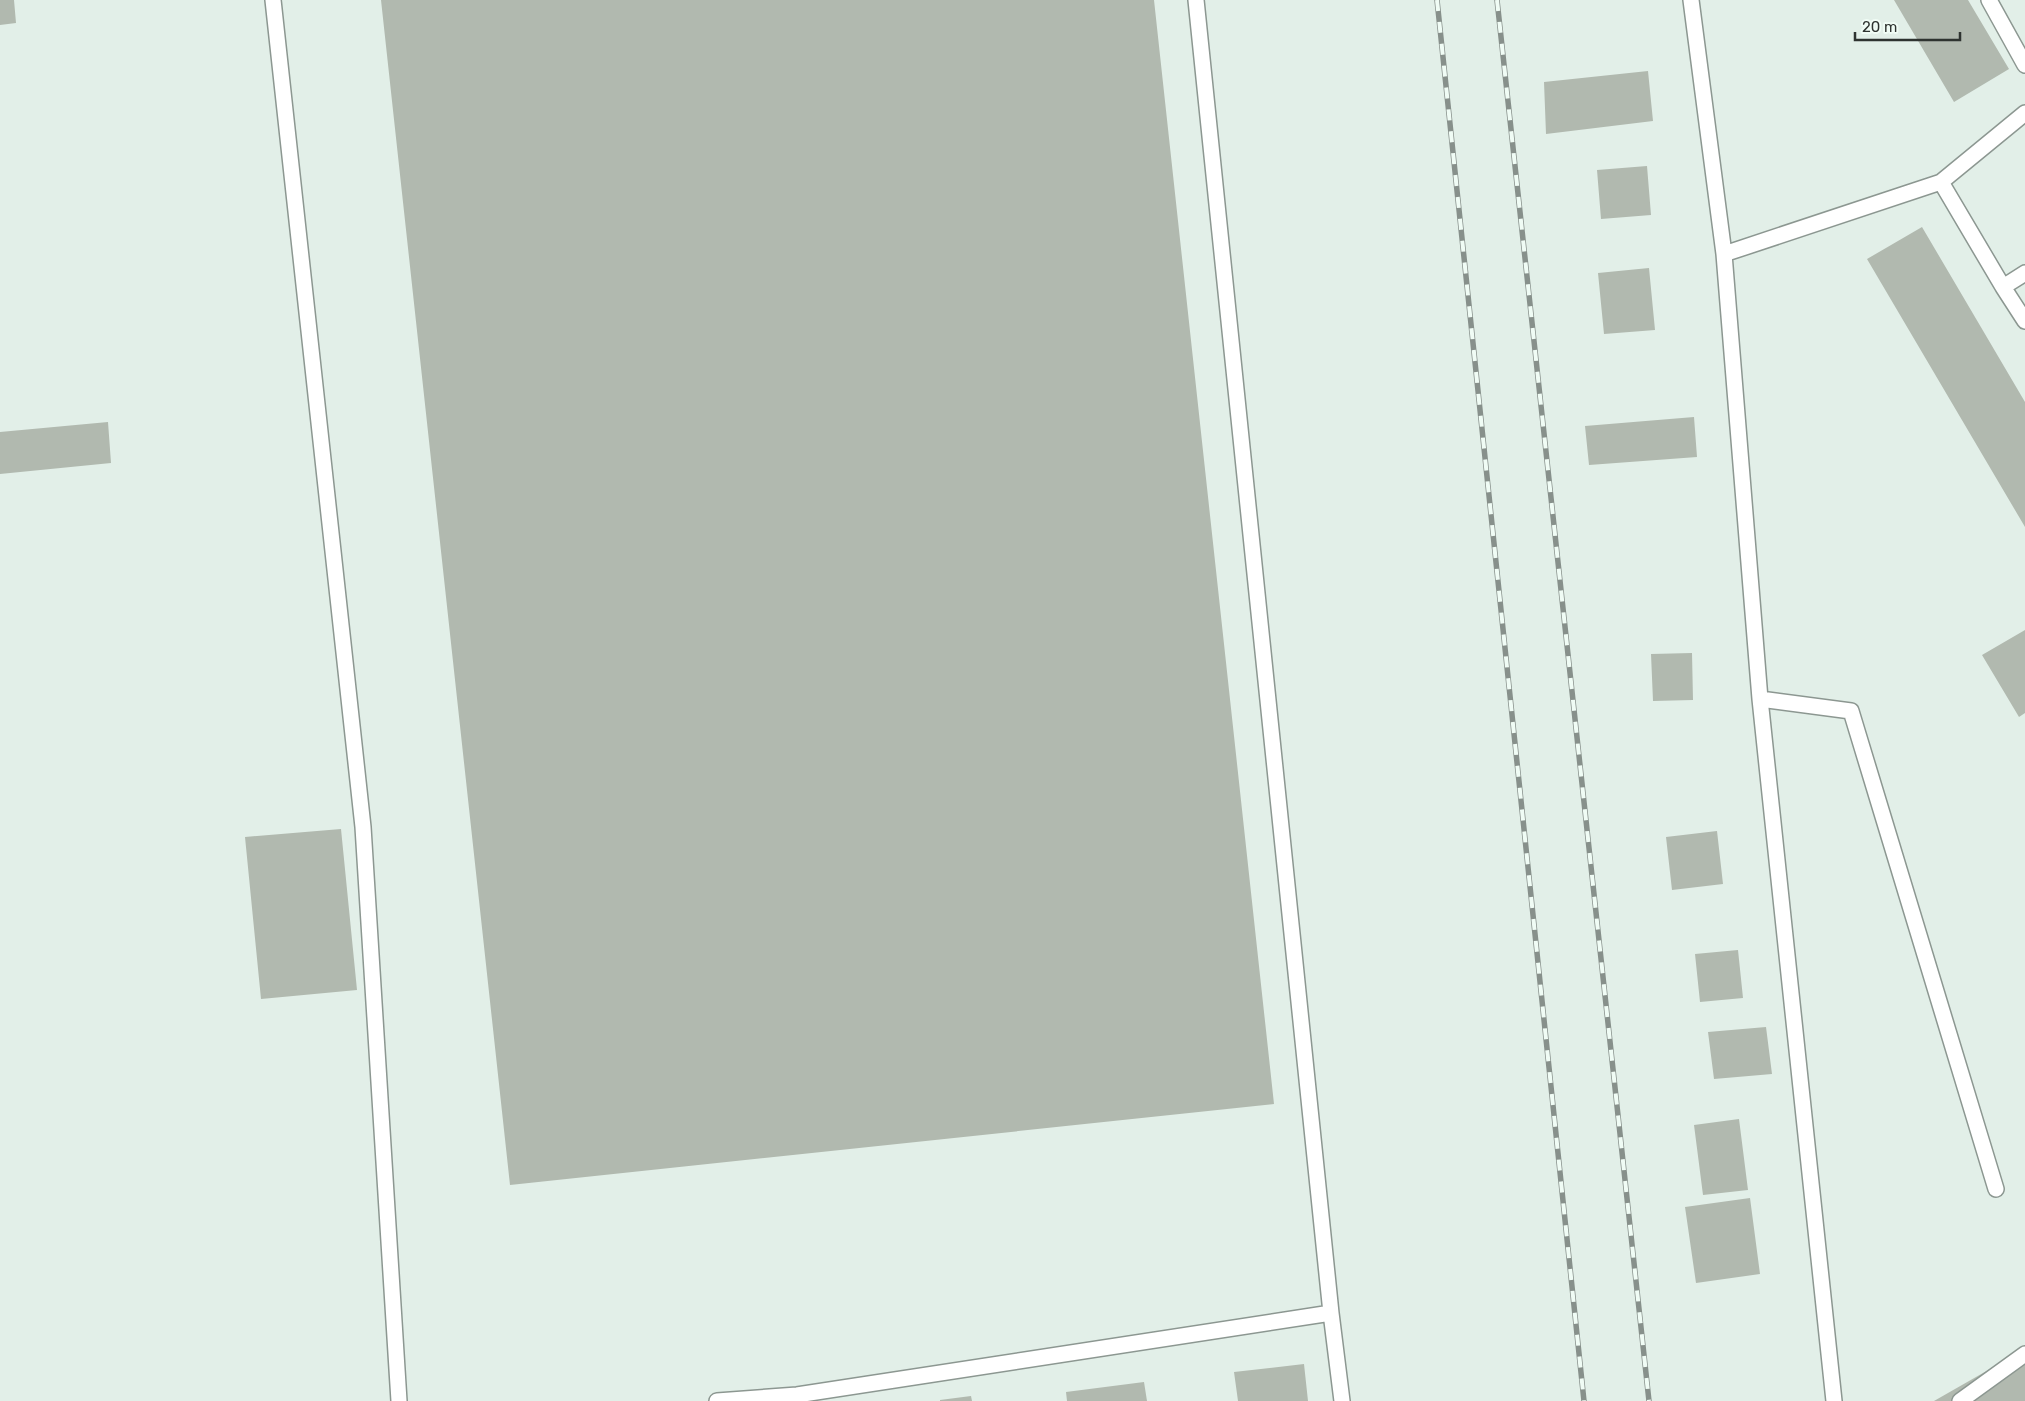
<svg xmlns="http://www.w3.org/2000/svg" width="2025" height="1401" font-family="Rubik,sans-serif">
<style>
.building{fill:#b1b9af}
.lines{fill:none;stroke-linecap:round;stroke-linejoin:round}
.lane-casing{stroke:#8c9791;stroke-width:18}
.lane{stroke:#fff;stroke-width:15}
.rail-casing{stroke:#87908b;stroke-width:5.5}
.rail{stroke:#f0fcf5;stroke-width:4;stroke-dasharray:11;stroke-linecap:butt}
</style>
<rect width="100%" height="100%" fill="#e2efe8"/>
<!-- building -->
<path class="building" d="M0,0H14L16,23L0,25Z
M381,0H1154L1274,1104L510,1185Z
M1894,0H1968L2009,69L1954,102Z
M1648,71L1653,121L1546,134L1544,82Z
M1647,166L1651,215L1601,219L1597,170Z
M1922,227L2025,402V527L1867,259Z
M1649,268L1655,330L1604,334L1598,273Z
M1694,417L1697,457L1589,465L1585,426Z
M108,422L111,463L0,474V432Z
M2025,630V713L2019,717L1982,655Z
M1692,653L1693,700L1653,701L1651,654Z
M341,829L357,990L261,999L245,837Z
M1717,831L1723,884L1672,890L1666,837Z
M1738,950L1743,998L1700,1002L1695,954Z
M1766,1027L1772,1074L1714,1079L1708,1032Z
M1739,1119L1748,1190L1703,1195L1694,1125Z
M1750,1198L1760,1274L1696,1283L1685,1207Z
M2025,1349V1401H1934Z
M1304,1364L1308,1401H1238L1234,1372Z
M1144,1382L1147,1401H1067L1066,1392Z
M971,1396L972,1401H940V1400Z"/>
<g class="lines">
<!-- lane casing -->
<g class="lane-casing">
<path id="lane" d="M273,0L363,827L399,1401
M1196,0L1331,1313L1342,1401
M1691,0L1724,254L1760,699L1834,1401
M1989,0L2025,65
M1941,182L2025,113
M1724,254L1941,182L2003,287L2025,273
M2003,287L2025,321
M1760,699L1851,711L1996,1189
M717,1401L797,1395L1331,1313
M1960,1401L2025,1354"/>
</g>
<!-- lane -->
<use href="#lane" class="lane"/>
<!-- rail casing -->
<g class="rail-casing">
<path id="rail" d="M1437,0L1584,1401
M1497,0L1649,1401"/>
</g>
<!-- rail -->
<use href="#rail" class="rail"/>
</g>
<!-- scale -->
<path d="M1855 32v8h105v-8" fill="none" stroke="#2e3330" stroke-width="2.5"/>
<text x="1862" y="32" font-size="15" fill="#2e3330" stroke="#f0fcf5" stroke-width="4" paint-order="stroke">20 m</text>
</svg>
